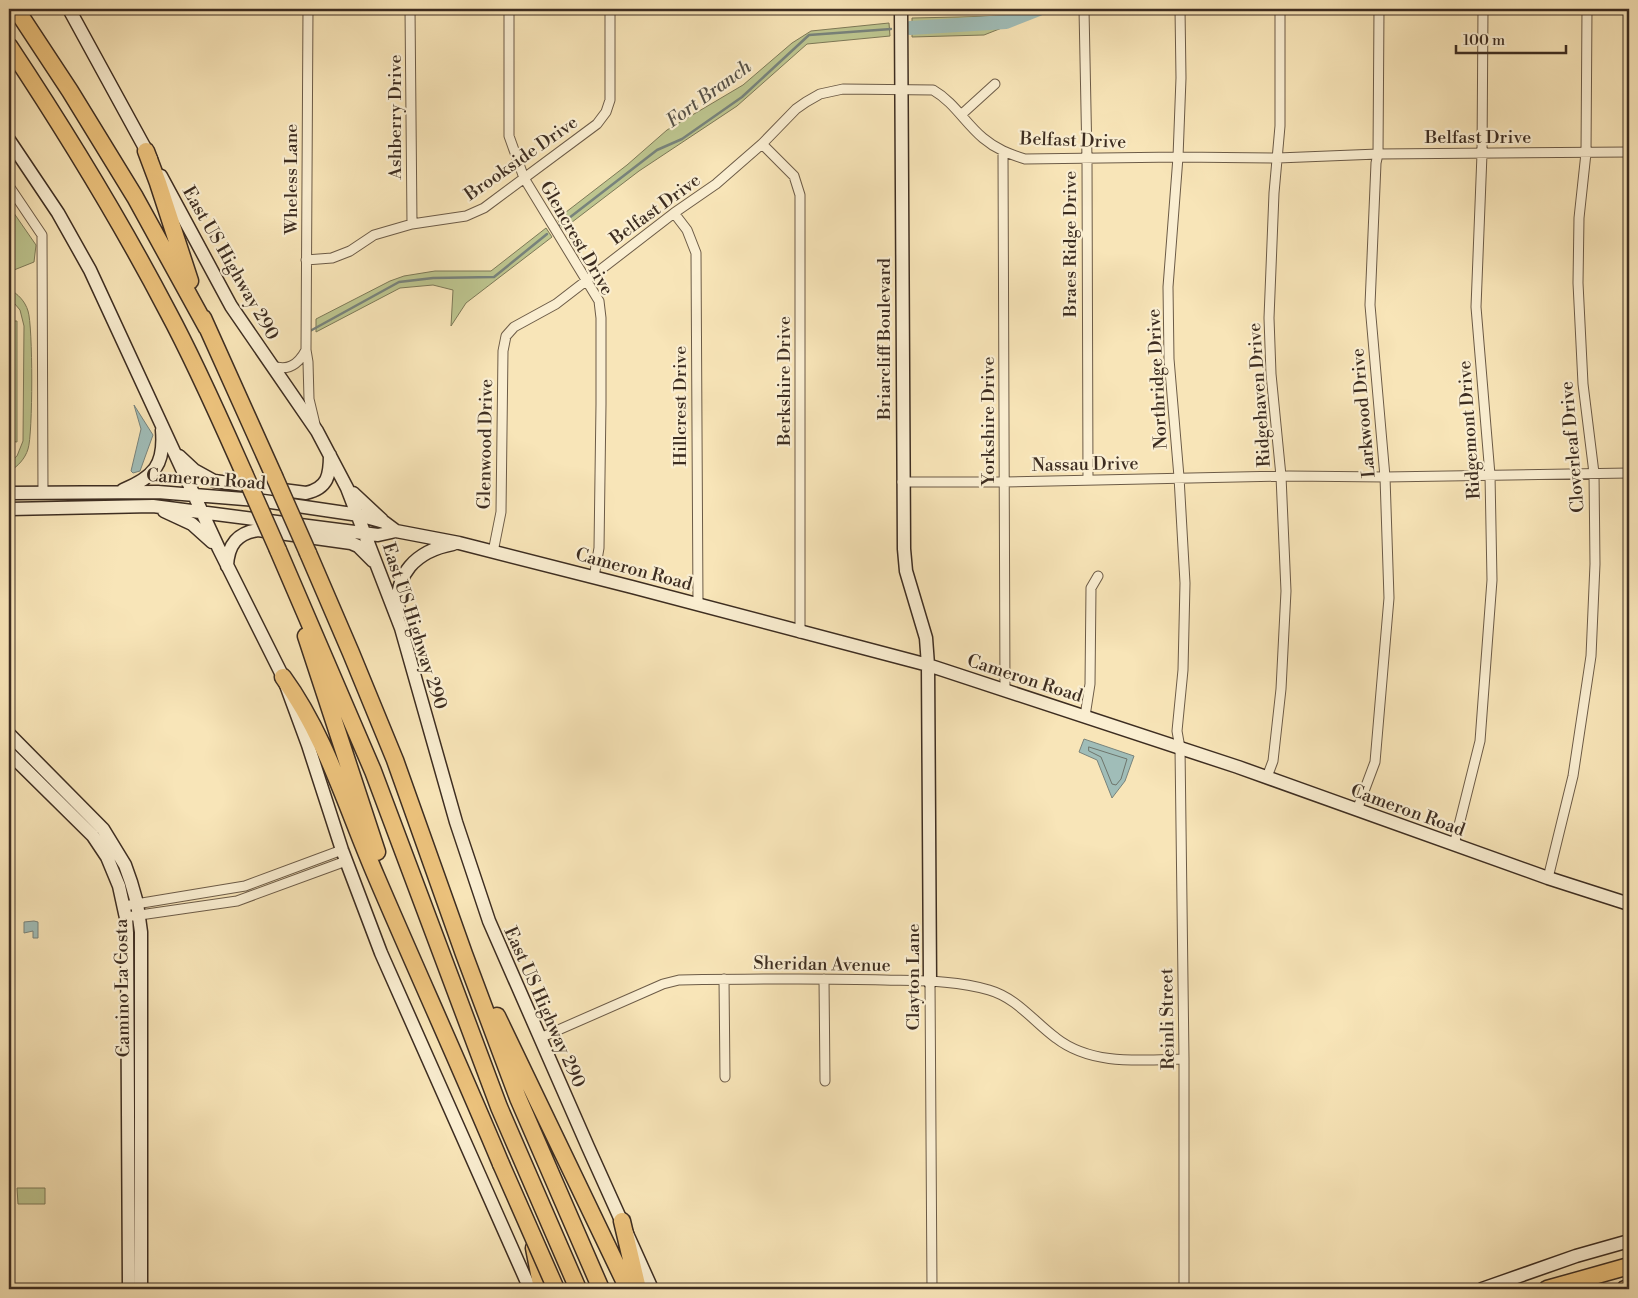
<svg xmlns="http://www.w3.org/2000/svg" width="1638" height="1298" font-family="'Libre Bodoni',serif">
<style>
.green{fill:#bdc58f;stroke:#7d7958}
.water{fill:#a0bdb8;stroke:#78837c}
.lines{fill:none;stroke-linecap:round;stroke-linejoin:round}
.shore{stroke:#6e756c;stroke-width:1}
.stream{stroke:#78837c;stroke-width:2.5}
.river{stroke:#a0bdb8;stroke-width:14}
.street-casing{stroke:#6c5b47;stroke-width:11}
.secondary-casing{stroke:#3d2d21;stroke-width:15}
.highway-casing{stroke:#3d2d21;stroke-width:19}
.street{stroke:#faeed1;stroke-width:9}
.secondary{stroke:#faeed1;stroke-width:12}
.highway{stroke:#ecc27c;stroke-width:16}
.highway-bridge-casing{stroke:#3d2d21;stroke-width:19;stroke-linecap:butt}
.highway-bridge{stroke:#ecc27c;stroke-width:16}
.labels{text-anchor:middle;stroke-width:4.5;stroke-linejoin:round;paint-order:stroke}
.street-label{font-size:18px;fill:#3d2d21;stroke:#faeed1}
.water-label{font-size:19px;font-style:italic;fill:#565147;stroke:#faeed1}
</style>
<rect width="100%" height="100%" fill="#f8e5b8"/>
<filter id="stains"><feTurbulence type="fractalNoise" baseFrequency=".004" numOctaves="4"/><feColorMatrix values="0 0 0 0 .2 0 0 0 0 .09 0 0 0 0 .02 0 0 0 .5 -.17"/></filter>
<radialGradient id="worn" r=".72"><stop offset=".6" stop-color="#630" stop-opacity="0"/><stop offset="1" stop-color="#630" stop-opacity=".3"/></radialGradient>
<!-- green -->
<path class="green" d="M1023,9H1050L984,35L912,37V18L1004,16Z
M889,23L890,36L807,44L737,106L639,171L563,229L557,219L627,165L667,130L743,85L792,43L811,31Z
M9,206L36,245L34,262L9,272Z
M546,228L552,237L466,303L451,326L453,290L433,285L400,288L316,332V319L390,281L404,276L435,271H491Z
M9,289C18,294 25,301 28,311C33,326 33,434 28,449C25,459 18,466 9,472V463L17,456L23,441L24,326L20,310L9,297Z
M9,321H17V442L9,441Z
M17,1188H45V1204H18Z"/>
<!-- water -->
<path class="water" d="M134,405L153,435L140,471L133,473L131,471L141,429Z
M1084,739L1134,756L1125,781L1112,798L1097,760L1079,752Z
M34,921L38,922V938H33V931L24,933V922Z"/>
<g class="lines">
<!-- shore -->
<path class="shore" d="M1089,747L1127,759L1121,779L1116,785L1112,784L1101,757L1089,751Z"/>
<!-- stream -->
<path class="stream" d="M560,225L657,150L682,139L742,97L809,35L891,29
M310,331L399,282L433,278L494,277L547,234"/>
<!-- river -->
<path class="river" d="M910,28L1006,22L1039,9"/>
<!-- street casing -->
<g class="street-casing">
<path id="street" d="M308,9L306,350L308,362L309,399L315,424
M410,9L412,224
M509,9V136L524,178L599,301L601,318V404L599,548L594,577
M1084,9L1087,159L1088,480
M1180,9L1181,78L1178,157L1168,287L1169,359L1179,477L1185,583L1183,670L1177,731L1180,748L1184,1059V1289
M962,114L995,84
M762,144L794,176L800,195V633
M1003,152L1005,690
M9,186L42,235L43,493
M674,213L687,230L696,253L698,604
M306,260L332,258L350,251L374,235L412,224L466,216L484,208L597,124L606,112L610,100V9
M271,365C287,372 298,365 306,350
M902,482H1004L1289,476L1385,477L1629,473
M493,552L501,512L503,351L506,336L514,327L556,304L674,213L716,184L762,144L796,109L806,102L820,94L843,89L933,90C954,102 965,123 983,138C996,149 1009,154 1025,159L1178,157L1278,158L1378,154L1629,152
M1085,716L1090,684L1091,588L1098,576
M1267,777L1273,761L1281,689L1286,591L1281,476L1271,374L1269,318L1274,193L1280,126V9
M1357,810L1375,762L1389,598L1385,477L1370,305L1376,163L1378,154L1379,9
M1454,845L1480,741L1492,580L1490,475L1476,307L1482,154L1483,9
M1548,878L1573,776L1591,656L1595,564L1594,473L1583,384L1578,283L1579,218L1586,153L1587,9
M124,906L245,886L342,850
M133,916L237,901L346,861
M724,979L725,1077
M824,979L825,1081
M930,982L932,1289
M540,1038L663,984L679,980C748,979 816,978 884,980C919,981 955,980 989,990C1017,998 1034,1022 1056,1038C1092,1066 1141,1060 1184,1059"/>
</g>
<!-- secondary casing -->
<g class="secondary-casing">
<path id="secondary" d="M69,9L151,159
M901,9L904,549L906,571L926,638L928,665L930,982
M9,140L58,213L90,270L219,549L283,677L308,745L342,850L381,953L530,1289
M161,176L231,306L317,431L347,488L401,628L456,822L489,921L588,1147L652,1289
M179,456L194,470L214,481L306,493C328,488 330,475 330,455
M123,490C154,477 165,465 162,430
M9,493L158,492L257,500L359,515L384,522L396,531
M353,493L382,520
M9,509L153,506L378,535L396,531L459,543L632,587L928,665L1238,767L1548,878L1629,904
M164,511L192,524L212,542
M227,566C228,545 237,533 258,530L351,543L358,546L373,561
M399,613C393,574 416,551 453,544
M9,734L103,829L125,865L131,882L137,903L141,932V1289
M9,753L93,836L107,857L119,886L126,918L127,933L129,1289
M1482,1289L1576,1256L1629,1241"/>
</g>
<!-- highway casing -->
<g class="highway-casing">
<path id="highway" d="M16,9L70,91L135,197L207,328
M9,46C66,132 120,220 168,312C196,364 220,419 244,473
M146,151L158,183L190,281
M203,318L274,476
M278,550L373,771L499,1107L578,1289
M308,553L351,653L395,760L464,954L518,1098L601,1289
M306,636L377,852
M283,677C326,736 347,809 376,876C417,972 461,1068 501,1164
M497,1016L628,1289
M622,1221L638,1289
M534,1248L542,1289
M1547,1289L1629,1266
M1625,1289L1629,1288"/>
</g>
<!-- street -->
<use href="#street" class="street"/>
<!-- secondary -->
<use href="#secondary" class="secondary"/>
<!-- highway -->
<use href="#highway" class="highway"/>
<!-- highway-bridge casing -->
<g class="highway-bridge-casing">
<path id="highway-bridge" d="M244,473L278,550
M274,476L308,553
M501,1164L556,1289"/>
</g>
<!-- highway-bridge -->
<use href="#highway-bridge" class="highway-bridge"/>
</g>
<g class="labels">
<!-- street labels -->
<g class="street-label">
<text transform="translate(395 117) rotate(-90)" y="6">Ashberry Drive</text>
<text x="1478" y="143">Belfast Drive</text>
<text transform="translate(1073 140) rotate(2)" y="6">Belfast Drive</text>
<text transform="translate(521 158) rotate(-35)" y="6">Brookside Drive</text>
<text transform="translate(291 179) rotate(-90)" y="6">Wheless Lane</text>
<text transform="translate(655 209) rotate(-36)" y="6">Belfast Drive</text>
<text transform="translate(577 238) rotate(60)" y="6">Glencrest Drive</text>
<text transform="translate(1070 244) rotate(-90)" y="6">Braes Ridge Drive</text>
<text transform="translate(231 263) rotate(60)" y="6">East US Highway 290</text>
<text transform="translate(884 339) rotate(-90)" y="6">Briarcliff Boulevard</text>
<text transform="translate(1157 379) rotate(-93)" y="6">Northridge Drive</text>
<text transform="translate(784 381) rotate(-90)" y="6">Berkshire Drive</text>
<text transform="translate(1259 395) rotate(-94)" y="6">Ridgehaven Drive</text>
<text transform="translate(680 406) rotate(-90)" y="6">Hillcrest Drive</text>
<text transform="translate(1363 413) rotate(-95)" y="6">Larkwood Drive</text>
<text transform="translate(988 421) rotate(-90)" y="6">Yorkshire Drive</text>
<text transform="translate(1469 430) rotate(-94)" y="6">Ridgemont Drive</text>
<text transform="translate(485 444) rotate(-89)" y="6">Glenwood Drive</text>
<text transform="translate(1572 447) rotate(-95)" y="6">Cloverleaf Drive</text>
<text transform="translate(1085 464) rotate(-1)" y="6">Nassau Drive</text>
<text transform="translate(206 479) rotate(4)" y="6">Cameron Road</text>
<text transform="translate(634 569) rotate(15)" y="6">Cameron Road</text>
<text transform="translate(415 626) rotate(72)" y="6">East US Highway 290</text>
<text transform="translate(1025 678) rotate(18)" y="6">Cameron Road</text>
<text transform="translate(1408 810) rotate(20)" y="6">Cameron Road</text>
<text transform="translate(822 964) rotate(1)" y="6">Sheridan Avenue</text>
<text transform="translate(913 977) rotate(-90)" y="6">Clayton Lane</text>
<text transform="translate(122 988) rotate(-91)" y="6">Camino La Costa</text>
<text transform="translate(545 1007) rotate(66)" y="6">East US Highway 290</text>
<text transform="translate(1167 1019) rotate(-91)" y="6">Reinli Street</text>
</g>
<!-- water labels -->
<g class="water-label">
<text transform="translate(708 93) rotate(-36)" y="7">Fort Branch</text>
</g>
</g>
<!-- margin -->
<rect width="1638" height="1298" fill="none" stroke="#f8e5b8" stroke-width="30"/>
<rect x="10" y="10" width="1618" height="1278" fill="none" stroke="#3d2d21" stroke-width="2.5"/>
<rect x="15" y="15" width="1608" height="1268" fill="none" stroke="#3d2d21"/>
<!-- scale -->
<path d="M1456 45v8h110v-8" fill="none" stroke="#3d2d21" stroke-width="2.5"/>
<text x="1463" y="45" font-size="15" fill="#3d2d21" stroke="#faeed1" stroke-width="4" paint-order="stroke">100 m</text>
<rect width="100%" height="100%" filter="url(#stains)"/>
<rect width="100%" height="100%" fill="url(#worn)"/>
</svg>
